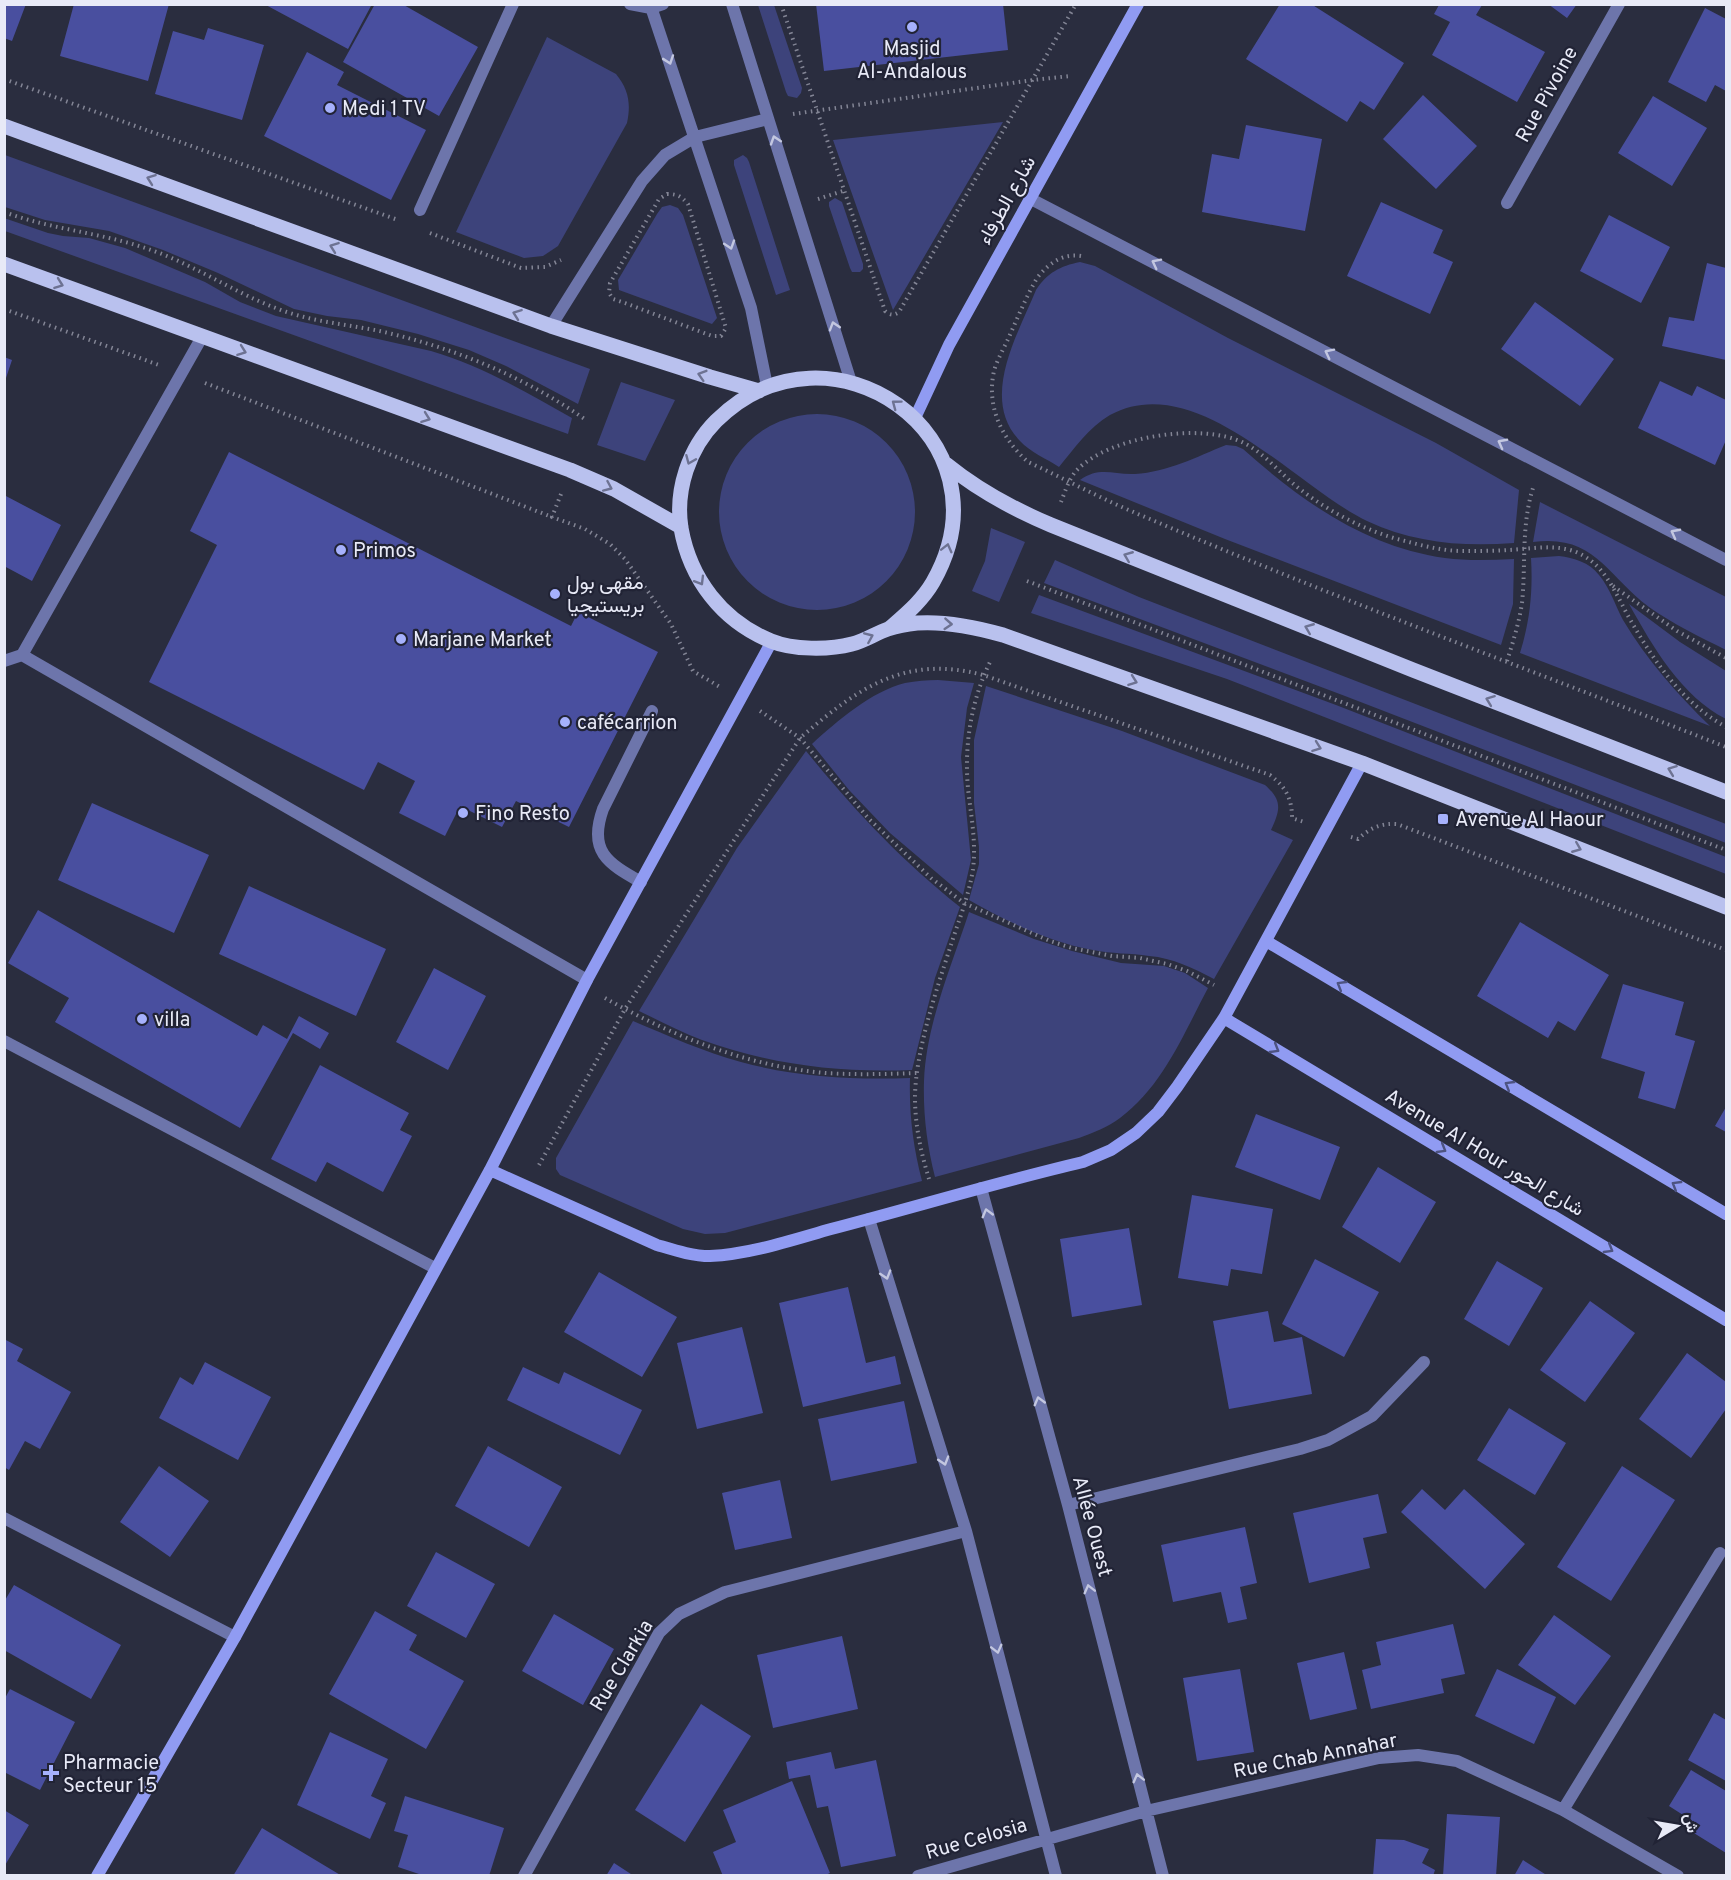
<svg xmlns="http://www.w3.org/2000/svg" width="1731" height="1880" font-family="Overpass,Vazirmatn,sans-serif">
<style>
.green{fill:#3d437b}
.building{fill:#494f9f}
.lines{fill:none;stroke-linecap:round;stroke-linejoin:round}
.path{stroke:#838595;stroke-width:4;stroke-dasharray:1.5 4.5;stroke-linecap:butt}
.lane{stroke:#6d75ab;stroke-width:12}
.street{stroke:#6d75ab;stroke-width:12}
.secondary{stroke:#909bf2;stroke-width:12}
.primary{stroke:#b9c1ee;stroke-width:15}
.oneway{stroke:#c3c7e0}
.oneway2{stroke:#6d7292}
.oneway3{stroke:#4d5381}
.poi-dot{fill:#a6b1fc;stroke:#212335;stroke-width:2}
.labels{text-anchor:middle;stroke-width:4.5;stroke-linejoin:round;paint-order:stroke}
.poi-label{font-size:20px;fill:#e8eaf7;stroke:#212335;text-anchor:start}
.street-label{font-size:20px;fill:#e8eaf7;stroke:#212335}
</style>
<rect width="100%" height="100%" fill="#2a2d3f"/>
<!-- green -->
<path class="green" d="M758,5H774L802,88L801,93L797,98L788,96L786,92Z
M547,37L616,74C629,90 631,104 627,123L558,246L543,256L524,258L456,232Z
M1003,122L893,310L833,140Z
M5,155L590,369L578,404L506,366L469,350L418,334L361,320L327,316L294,309L218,273L163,250L109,231L45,220L5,207Z
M743,155L747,158L749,162L790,290L776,295L734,165V160Z
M835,198L842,202L863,264V269L860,272H852L850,268L829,206V202Z
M670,205L678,208L683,215L717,318L712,324L619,290L618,280L657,214L662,207Z
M4,218L48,233L63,236L89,238L125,248L205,282L240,302L276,316L431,351C482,366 526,392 572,418L568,434L5,231Z
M1080,262L1095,266L1228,338L1436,443L1519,490L1514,543C1463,547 1414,543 1367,521C1296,487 1196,368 1110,415C1089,427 1074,449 1059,467C1047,459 1030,452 1020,441C979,399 1018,334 1036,290C1047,273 1060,266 1080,262Z
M621,382L675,400L645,461L597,445Z
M719 512a98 98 0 1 1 196 0a98 98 0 1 1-196 0Z
M1226,445L1236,446L1243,449C1301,501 1366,547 1445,558C1468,561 1491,560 1514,559L1513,604L1501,645L1225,539L1080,480C1100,466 1113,475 1135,474C1168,472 1196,457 1226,445Z
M1540,502L1726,597V650C1700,637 1673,624 1649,607C1606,575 1595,534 1533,542Z
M991,528L1025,542L999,602L972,591L985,561Z
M1559,556C1574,558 1589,562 1599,575C1610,588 1615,605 1623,620C1647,660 1677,694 1710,726L1520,653C1530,621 1533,591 1531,558Z
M1055,560L1139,597L1726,824V843L1345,696L1044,583Z
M1039,595L1336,705L1726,857V874L1227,679L1031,613Z
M1629,604L1680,642L1726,671V719C1681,696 1653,647 1629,604Z
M938,680L974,683L967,708L961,757L971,860L963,895L890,833L849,790L812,744C837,721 872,691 905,683C916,681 927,680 938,680Z
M986,686L1122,731L1265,785C1283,801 1280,810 1271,830L1293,840L1214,979C1193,968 1173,958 1149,956C1130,953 1112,954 1093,950C1049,942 1008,922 969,900L979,864V847L974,803V740Z
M806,751C855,811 899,858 960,907L935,978L912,1070C839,1073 771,1065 702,1040C681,1032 660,1021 639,1011L737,848Z
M969,912L1034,939L1072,951L1121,963L1164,966L1185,973L1208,988C1184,1033 1163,1086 1120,1118C1108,1127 1093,1133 1079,1138L935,1177C927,1145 923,1114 924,1081C926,1024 952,965 969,912Z
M633,1021C669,1036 704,1052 741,1062C796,1077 853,1080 910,1078C909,1114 913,1146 922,1181L725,1233L705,1234L683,1229L560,1175L556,1169V1158Z"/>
<!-- building -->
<path class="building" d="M4,4H26L12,41L4,38Z
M74,4H169L148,81L60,56Z
M264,4H372L348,49Z
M375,4H402L478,47L439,116L343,62Z
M816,4H1003L1008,50L824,71Z
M1280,4H1311L1404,63L1374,110L1360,101L1347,122L1246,59Z
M1548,4H1577L1567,18Z
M1439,5H1482L1476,15L1545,52L1517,102L1432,55L1450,22L1434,14Z
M1705,8L1726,19V91L1715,85L1706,102L1668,82Z
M208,28L264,45L242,120L155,94L173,31L204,40Z
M307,52L344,72L337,85L426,130L391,200L264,136Z
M1423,95L1477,146L1436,189L1383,139Z
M1653,96L1707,128L1672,186L1618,153Z
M1246,125L1322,139L1305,231L1202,212L1212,154L1239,159Z
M1381,202L1443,230L1433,253L1453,262L1430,314L1347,276Z
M1609,215L1670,247L1641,303L1580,271Z
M1707,263L1726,268V360L1662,346L1669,317L1694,321Z
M1535,302L1614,359L1580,406L1501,349Z
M4,357L12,360L5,381H4Z
M1660,381L1692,396L1697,386L1726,400V440L1715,465L1638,428Z
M229,452L571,626L578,612L658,652L569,827L516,801L502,827L460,806L445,836L399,813L415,781L378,762L364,790L149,682L217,545L190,531Z
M4,495L61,525L32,581L4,566Z
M92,803L209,855L174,933L58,880Z
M249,886L386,949L356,1016L219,954Z
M38,910L257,1036L263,1025L287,1039L299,1016L329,1033L320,1049L293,1033L240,1128L55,1022L69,998L8,963Z
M1520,922L1609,975L1575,1031L1558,1021L1548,1038L1477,996Z
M434,968L486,996L448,1070L396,1042Z
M1623,984L1684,1002L1675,1035L1695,1041L1675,1109L1638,1098L1645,1072L1601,1058Z
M320,1065L409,1113L400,1130L412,1136L383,1192L327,1162L316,1182L271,1159Z
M1726,1107V1132L1715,1126Z
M1256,1114L1340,1147L1320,1200L1235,1167Z
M1378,1167L1436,1202L1400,1263L1342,1227Z
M1192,1195L1273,1209L1262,1274L1231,1269L1228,1286L1178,1278Z
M1129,1228L1142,1305L1072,1317L1060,1239Z
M1315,1259L1379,1292L1344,1357L1282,1324Z
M1497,1261L1543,1288L1509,1346L1464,1319Z
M599,1272L677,1317L642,1377L564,1332Z
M848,1287L866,1363L895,1356L901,1384L803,1407L779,1303Z
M1590,1301L1635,1333L1585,1402L1540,1370Z
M1268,1311L1274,1342L1302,1337L1312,1394L1229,1409L1213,1321Z
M742,1327L763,1413L697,1429L677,1343Z
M4,1339L23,1349L17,1361L71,1392L40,1449L25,1441L9,1470L4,1467Z
M1687,1353L1726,1382V1409L1691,1458L1639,1419Z
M205,1362L271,1397L238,1460L159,1418L180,1377L193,1385Z
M523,1367L559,1384L564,1372L642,1410L620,1455L507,1400Z
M904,1401L917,1463L831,1481L818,1419Z
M1509,1408L1566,1443L1535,1495L1477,1460Z
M488,1446L562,1487L529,1547L455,1506Z
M159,1466L209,1501L170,1557L120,1522Z
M1622,1466L1675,1500L1611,1601L1557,1567Z
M780,1480L792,1538L735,1550L722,1493Z
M1422,1489L1445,1510L1464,1489L1525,1544L1485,1589L1401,1512Z
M1378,1494L1387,1533L1363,1538L1370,1568L1309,1583L1293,1513Z
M1245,1527L1257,1583L1240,1587L1247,1619L1228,1623L1221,1592L1173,1602L1161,1545Z
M436,1552L495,1584L466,1638L407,1606Z
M14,1585L121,1645L91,1699L4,1650V1602Z
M375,1611L417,1635L409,1650L464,1681L426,1749L329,1694Z
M554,1614L614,1649L583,1705L522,1671Z
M1554,1615L1611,1656L1575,1705L1518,1665Z
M1453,1624L1465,1674L1441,1679L1444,1693L1371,1709L1362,1670L1381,1665L1376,1642Z
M842,1636L858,1709L773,1728L757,1655Z
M1344,1652L1357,1709L1310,1720L1297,1663Z
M1240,1669L1254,1752L1197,1761L1183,1678Z
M1497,1669L1556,1697L1534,1744L1475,1716Z
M10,1689L75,1722L40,1790L4,1772V1700Z
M701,1704L751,1736L685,1842L635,1810Z
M1714,1713L1726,1720V1781L1688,1760Z
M330,1732L388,1759L371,1796L386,1803L370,1839L297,1805Z
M831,1752L835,1769L876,1760L896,1856L841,1867L828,1806L817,1808L810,1775L789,1779L786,1762Z
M1691,1770L1726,1791V1853L1689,1830L1694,1822L1669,1806Z
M792,1781L830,1873L823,1876H723L713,1852L736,1842L723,1810Z
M405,1796L504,1828L489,1876H425L398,1867L408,1835L394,1831Z
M4,1810L29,1825L4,1867Z
M1447,1814L1500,1817L1496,1876H1443Z
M262,1828L342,1876H233Z
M1376,1839L1404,1840L1429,1849L1422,1863L1435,1870L1433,1876H1373Z
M1523,1860L1548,1876H1514Z
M614,1863L634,1876H606Z"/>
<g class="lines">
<!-- path -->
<path class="path" d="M781,4L885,311C890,315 893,316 899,312L1076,4
M4,79L398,220
M793,114L1033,80L1070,76
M667,194C677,194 681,196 688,204L726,328L721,336H712L625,303L613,299L609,293L610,283L655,206L659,199Z
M818,199L843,191
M4,212C53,230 105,233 154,251C201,268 242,298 290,313C321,323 353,325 384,332C457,349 525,377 586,420
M430,233L521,268L545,267L561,260
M1081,256C1062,253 1048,264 1037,278C1026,297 1018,317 1009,337C1004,348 997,360 994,371C986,407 1002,439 1028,462C1063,478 1096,496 1131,511C1327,595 1528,669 1726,747
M4,309L159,365
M205,383L552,517
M561,494L552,517L585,529L610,544L625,559L671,624L693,671L720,687
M1061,502C1065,492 1069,478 1077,470C1109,436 1203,422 1244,443C1264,453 1279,472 1296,486C1327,511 1367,532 1405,541C1424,546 1443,551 1463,551C1478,551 1493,551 1508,550C1533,549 1561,542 1584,556C1608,570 1617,597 1631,621C1655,663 1683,703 1726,727
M1027,581L1726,850
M1613,586L1677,631L1726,658
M1507,661C1513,642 1519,623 1522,603C1526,564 1521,526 1533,488
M760,711L800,738L869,819L931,878L964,903L1050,941L1072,948L1112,956L1140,958L1167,964L1187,971L1214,985
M1351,837L1358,839C1370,828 1381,823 1397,824L1726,950
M605,998C672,1036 747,1066 825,1073C856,1075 887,1074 917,1073
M539,1165L625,1009L800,738C857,689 904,654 983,675L1270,775C1286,787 1292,799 1292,818L1304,822
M929,1179C921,1153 915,1125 915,1098C915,1054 936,991 950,948C958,922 969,896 973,869C976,845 972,821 969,797C963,751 970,702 991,660"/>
<!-- lane -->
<path class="lane" d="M420,210L513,4
M641,882C607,863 588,851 603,809L652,711"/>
<!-- street -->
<path class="street" d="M630,4L651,8L663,4
M650,4L751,308L767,386
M732,4L851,382
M1029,198L1726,560
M1507,203L1619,4
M551,326L642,181L665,155L695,137L768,119
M22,655L587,980
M4,661L22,655L202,337
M4,1041L435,1268
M981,1188L1068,1505L1163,1876
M869,1219L966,1531L1056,1876
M1068,1505L1300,1449L1328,1440L1372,1416L1424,1362
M4,1518L235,1637
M1563,1810L1720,1553
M524,1876L659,1633L679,1614L725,1592L966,1531
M918,1876L1146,1811L1379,1758L1418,1755L1457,1761L1563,1810L1678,1876"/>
<!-- secondary -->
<path class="secondary" d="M915,418L949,345L1138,4
M1266,941L1726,1214
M1224,1018L1726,1320
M490,1170L657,1245C674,1250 692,1256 710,1256C751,1254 792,1240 831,1229C915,1207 998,1182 1083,1162L1111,1150L1136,1133L1158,1112L1177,1087L1224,1018L1362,763
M97,1876L235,1637L490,1170L587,980L772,641"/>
<!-- primary -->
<path class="primary" d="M4,126L551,326L710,377L759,391
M4,264L570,470L614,489L681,527
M946,464C978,490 1013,509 1051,525L1413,670L1726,792
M890,628C906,614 922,601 933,582C1015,438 830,308 716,421C689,448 675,490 681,528C690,579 722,621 771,641C793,650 829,650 852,644C865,641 876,633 888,629C897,626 908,624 917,623C947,621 975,627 1003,635L1362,763L1726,907"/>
</g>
<!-- one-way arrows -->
<defs><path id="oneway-chevron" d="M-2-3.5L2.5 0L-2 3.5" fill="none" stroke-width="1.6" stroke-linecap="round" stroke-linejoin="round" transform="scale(1.5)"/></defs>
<g class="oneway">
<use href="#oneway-chevron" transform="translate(669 60) rotate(71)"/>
<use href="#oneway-chevron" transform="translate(775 140) rotate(-108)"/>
<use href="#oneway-chevron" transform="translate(730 245) rotate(72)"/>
<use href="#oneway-chevron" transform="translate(1156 263) rotate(-153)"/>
<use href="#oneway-chevron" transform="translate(834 326) rotate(-107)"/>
<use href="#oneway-chevron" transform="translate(1329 353) rotate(-153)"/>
<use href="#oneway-chevron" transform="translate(1502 443) rotate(-152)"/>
<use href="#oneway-chevron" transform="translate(1675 533) rotate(-152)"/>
<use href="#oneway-chevron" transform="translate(987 1213) rotate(-105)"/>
<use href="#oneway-chevron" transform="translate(886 1275) rotate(73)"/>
<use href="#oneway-chevron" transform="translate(1039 1401) rotate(-105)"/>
<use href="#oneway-chevron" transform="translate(944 1461) rotate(73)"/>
<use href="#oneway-chevron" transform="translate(1089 1589) rotate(-104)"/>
<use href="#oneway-chevron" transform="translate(997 1649) rotate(76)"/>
<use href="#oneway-chevron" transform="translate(1138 1778) rotate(-104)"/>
</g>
<g class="oneway2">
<use href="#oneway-chevron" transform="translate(151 179) rotate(-160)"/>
<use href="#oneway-chevron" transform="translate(334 247) rotate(-160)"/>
<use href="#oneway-chevron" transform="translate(59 284) rotate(20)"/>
<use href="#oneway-chevron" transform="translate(517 314) rotate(-160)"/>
<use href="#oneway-chevron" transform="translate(242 351) rotate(20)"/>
<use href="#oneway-chevron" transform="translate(702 375) rotate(-163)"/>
<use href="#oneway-chevron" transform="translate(896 404) rotate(-143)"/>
<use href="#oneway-chevron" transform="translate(426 418) rotate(20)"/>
<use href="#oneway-chevron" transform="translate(690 460) rotate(113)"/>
<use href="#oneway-chevron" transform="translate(608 487) rotate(24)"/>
<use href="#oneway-chevron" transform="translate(947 548) rotate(-76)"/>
<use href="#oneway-chevron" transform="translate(1128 556) rotate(-158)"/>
<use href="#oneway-chevron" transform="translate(700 581) rotate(59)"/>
<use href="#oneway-chevron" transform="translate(948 624) rotate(4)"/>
<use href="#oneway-chevron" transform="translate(1309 628) rotate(-158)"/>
<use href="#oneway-chevron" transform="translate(869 637) rotate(-23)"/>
<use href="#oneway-chevron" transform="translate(1133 681) rotate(20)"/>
<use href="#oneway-chevron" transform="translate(1490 700) rotate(-159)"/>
<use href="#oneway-chevron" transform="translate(1317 747) rotate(20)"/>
<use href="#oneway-chevron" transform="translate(1672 770) rotate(-159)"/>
<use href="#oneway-chevron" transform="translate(1577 848) rotate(22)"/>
</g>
<g class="oneway3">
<use href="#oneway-chevron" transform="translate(1341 985) rotate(-149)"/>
<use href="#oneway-chevron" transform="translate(1275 1049) rotate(31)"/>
<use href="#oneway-chevron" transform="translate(1509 1085) rotate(-149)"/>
<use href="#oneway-chevron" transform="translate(1442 1149) rotate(31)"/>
<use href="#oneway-chevron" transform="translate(1676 1185) rotate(-149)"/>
<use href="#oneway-chevron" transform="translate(1609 1249) rotate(31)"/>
</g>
<!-- markers -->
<g class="poi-dot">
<circle cx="912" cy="27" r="6"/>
<circle cx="330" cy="108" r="6"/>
<circle cx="341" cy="550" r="6"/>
<circle cx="555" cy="594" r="6"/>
<circle cx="401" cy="639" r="6"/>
<circle cx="565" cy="722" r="6"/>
<circle cx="463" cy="813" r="6"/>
<rect x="1437" y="813" width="12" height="12" rx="3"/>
<circle cx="142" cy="1019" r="6"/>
<path d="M48 1764h6v6h6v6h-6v6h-6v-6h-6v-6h6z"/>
</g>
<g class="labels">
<!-- poi labels -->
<g class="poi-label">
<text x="912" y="55" text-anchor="middle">Masjid<tspan x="912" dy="23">Al-Andalous</tspan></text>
<text x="342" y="115">Medi 1 TV</text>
<text x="353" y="557">Primos</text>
<text x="567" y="589">مقهى بول<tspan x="567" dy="23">بريستيجيا</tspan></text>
<text x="413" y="646">Marjane Market</text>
<text x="577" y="729">cafécarrion</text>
<text x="475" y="820">Fino Resto</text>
<text x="1455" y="826">Avenue Al Haour</text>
<text x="154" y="1026">villa</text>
<text x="63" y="1769">Pharmacie<tspan x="63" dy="23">Secteur 15</tspan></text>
</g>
<!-- street labels -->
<g class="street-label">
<text transform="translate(1546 94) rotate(-61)" y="7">Rue Pivoine</text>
<text transform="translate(1006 200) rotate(-61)" y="7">شارع الطرفاء</text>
<text transform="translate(1485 1152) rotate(31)" y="7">Avenue Al Hour شارع الحور</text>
<text transform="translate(1093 1526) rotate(75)" y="7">Allée Ouest</text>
<text transform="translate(621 1665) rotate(-59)" y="7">Rue Clarkia</text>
<text transform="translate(1315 1755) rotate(-11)" y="7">Rue Chab Annahar</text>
<text transform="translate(976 1838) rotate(-16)" y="7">Rue Celosia</text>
</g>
</g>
<!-- border -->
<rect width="1731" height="1880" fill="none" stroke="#e8eaf7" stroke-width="12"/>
<!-- north arrow -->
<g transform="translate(1677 1826) rotate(79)" stroke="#212335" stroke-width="4.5" paint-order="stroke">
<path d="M0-4.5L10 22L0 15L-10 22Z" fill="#e8eaf7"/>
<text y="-9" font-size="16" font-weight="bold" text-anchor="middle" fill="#e8eaf7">ش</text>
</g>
</svg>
